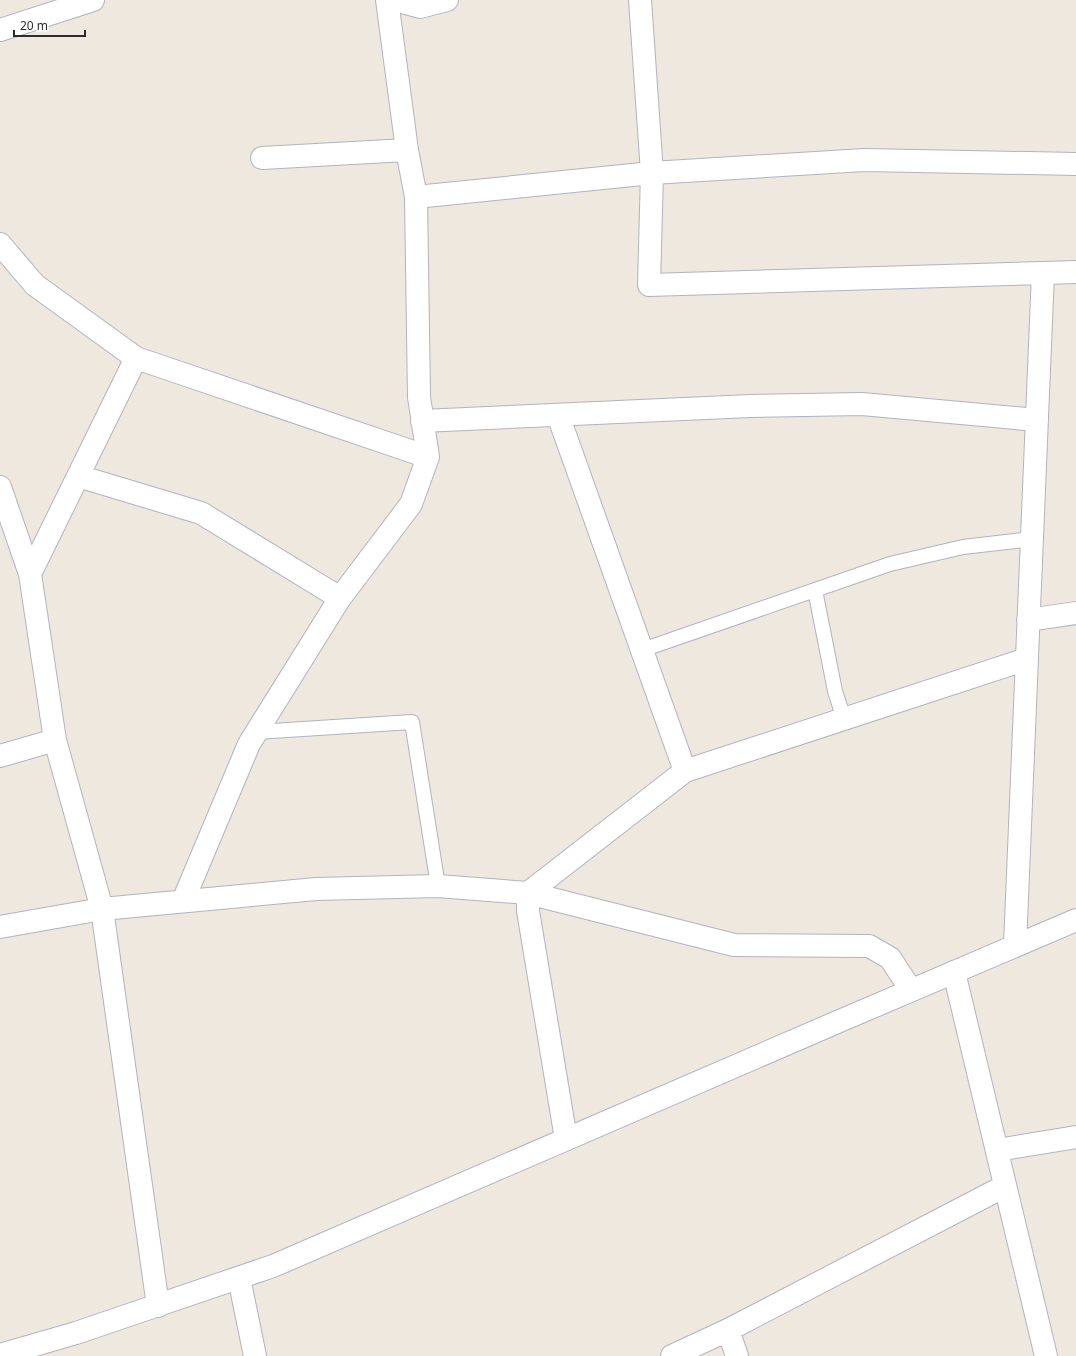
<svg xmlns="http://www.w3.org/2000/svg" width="1076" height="1356" font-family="'Noto Sans',sans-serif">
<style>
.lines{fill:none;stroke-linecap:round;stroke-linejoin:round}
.service-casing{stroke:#b2b3c0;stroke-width:16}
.minor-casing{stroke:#b2b3c0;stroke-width:24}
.secondary-casing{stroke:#b2b3c0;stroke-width:24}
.service{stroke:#fff;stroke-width:14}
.minor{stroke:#fff;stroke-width:22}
.secondary{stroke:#fff;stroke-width:22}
</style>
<rect width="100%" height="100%" fill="#eee8de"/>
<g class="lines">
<!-- service casing -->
<g class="service-casing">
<path id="service" d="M815,590L835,691L844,719
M642,650L890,564L963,547L1032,539
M256,732L412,722L438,886"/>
</g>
<!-- minor casing -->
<g class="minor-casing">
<path id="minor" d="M395,0L420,7L447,0
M640,0L652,173L649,285L1043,273
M0,30L93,0
M262,158L407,150
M416,197L652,173L864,160L1076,164
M0,244L35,285L136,358L428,457
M558,415L685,771L1027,659
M422,421L750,406L862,404L1037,420
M78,476L201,513L340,598
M0,487L30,574L55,740L102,909L158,1306
M30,574L136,358
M1028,620L1076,613
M0,756L55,740
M183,901L249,744L340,598L411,504L428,457L419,397L416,197L407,150L387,0
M0,927L102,909L316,889L438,886L528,893L685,771
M1015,946L1043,273L1076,272
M954,972L1046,1356
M566,1139L528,911V893L734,945L869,946L890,958L911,990
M997,1150L1076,1137
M239,1278L255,1356
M728,1330L737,1356
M672,1356L728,1330L1005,1186"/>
</g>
<!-- secondary casing -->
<g class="secondary-casing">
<path id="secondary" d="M0,1355L76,1333L273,1266L842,1020L1076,920"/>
</g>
<!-- service -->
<use href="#service" class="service"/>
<!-- minor -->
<use href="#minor" class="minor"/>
<!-- secondary -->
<use href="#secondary" class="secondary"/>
</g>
<!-- scale -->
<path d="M14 30v6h71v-6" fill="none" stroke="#2c2c2c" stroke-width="2"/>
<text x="20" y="30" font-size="12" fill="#2c2c2c" stroke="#ffffff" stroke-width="3" paint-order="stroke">20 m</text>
</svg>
